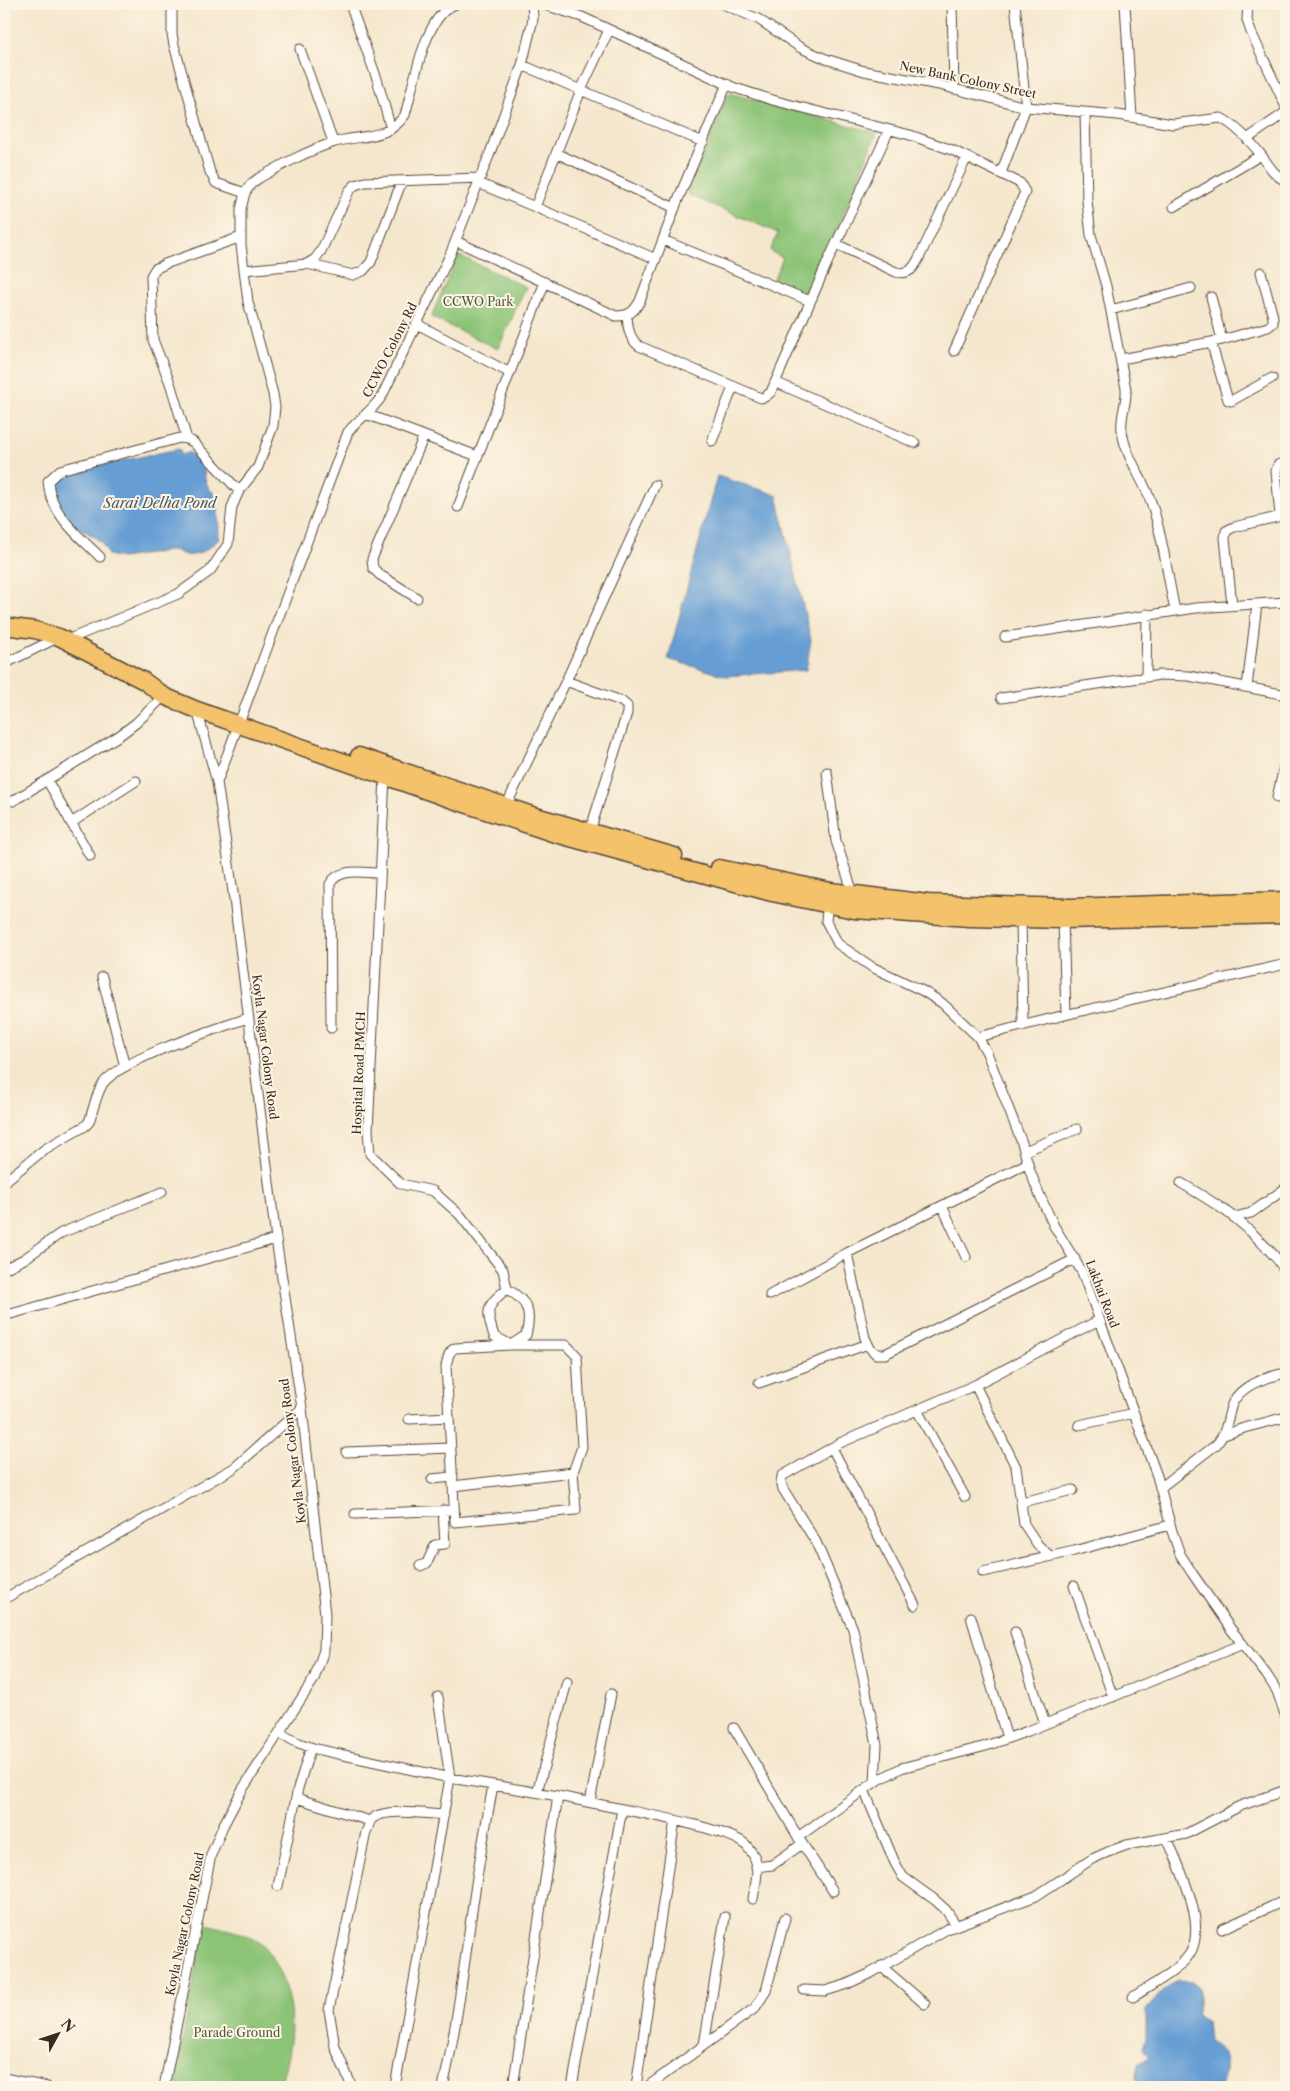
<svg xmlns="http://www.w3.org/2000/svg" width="1290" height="2091" font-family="'Libre Caslon Text',serif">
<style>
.green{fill:#8cc477;stroke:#64774a}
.water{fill:#669ed4;stroke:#506479}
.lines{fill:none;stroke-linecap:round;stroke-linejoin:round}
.street-casing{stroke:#574638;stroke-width:11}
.highway-casing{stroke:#574638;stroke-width:19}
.street{stroke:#fff;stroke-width:9}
.highway{stroke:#f3c26a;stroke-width:16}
.labels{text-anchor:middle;stroke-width:4;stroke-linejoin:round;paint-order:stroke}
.street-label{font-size:12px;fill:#3b2a1e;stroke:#fcf5e5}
.park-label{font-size:12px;fill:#535839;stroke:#fcf5e5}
.water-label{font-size:14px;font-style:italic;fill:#4c5867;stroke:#fcf5e5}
</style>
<rect width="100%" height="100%" fill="#fcf5e5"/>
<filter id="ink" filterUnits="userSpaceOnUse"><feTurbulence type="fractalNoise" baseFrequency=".02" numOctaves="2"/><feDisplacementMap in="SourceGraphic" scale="10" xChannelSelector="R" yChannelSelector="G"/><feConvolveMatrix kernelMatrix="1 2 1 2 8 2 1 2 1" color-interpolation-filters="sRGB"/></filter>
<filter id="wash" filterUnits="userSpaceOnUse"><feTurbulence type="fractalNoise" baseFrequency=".0096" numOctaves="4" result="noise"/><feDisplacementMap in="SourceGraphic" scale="20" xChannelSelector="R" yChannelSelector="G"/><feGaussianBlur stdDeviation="1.12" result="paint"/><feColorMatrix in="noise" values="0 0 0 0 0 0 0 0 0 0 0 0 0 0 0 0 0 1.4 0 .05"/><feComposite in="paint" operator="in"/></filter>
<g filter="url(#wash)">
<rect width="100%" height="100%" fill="#f5e7cd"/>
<!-- green -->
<path class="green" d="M729,93L877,133L809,297L772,282L783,258L770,251L778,233L687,194Z
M458,255L526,287L498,349L431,317Z
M204,1923C219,1928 243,1932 256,1940C265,1946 270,1954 275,1964C297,2004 294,2045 279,2087H174Z"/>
<!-- water -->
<path class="water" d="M179,449L182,455L189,452L204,466C204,480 206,488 218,497L219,539C206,551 191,562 175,550L122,558L108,555C102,536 84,533 71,522C61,513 51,493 53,480L61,473Z
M717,476L777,495L811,640L806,670L726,676L668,659Z
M1178,1980L1191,1981L1199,1988V2005L1196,2014L1206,2022L1208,2040C1228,2051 1228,2067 1221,2087H1142L1136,2079L1138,2064L1149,2057L1143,2048L1146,2038V2010L1161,1993Z"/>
</g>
<g filter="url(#ink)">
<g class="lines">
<!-- street casing -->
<g class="street-casing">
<path id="street" d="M172,4V34L174,45L210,172L216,183L245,193
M350,4L377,79L391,129
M542,4L582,17L735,88L776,101L910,135L952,150L1020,183L1025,192L954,351
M723,4L758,19L801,48L826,59L864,71L939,85L1026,107L1118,115L1173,124L1221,118C1236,126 1251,142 1262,156C1269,166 1275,176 1286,181
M952,4L954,89
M1125,4L1132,117
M1248,4L1247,20L1251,32L1286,107
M609,30L581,90L535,207L656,259
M300,49L333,142
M522,65L703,142
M1085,113L1087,201L1091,235L1106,286L1126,389C1127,404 1120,416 1122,431C1125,456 1143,478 1151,502C1163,535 1167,575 1175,610
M1247,139L1286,112
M556,153L675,208
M1001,173L1026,107L1015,4
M478,183L535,207
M1174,207L1261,155
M663,240L810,301
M456,241L616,316C629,316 634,312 640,301L677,202L727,84
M836,244L896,272C909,275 913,269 919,258L967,157
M307,264L353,275L363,271L371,262L402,181
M244,270L307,264L315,259L321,251L349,191L355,185L365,182L480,178
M1211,297L1222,340
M1111,310L1191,288
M627,316C628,328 629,338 639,346L761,398L765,397L771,392L828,261L889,130
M417,324L510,373
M1211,342L1228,400L1231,401L1272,378
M1121,359L1222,340L1268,327L1273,323V317L1261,272
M775,382L915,443
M366,414L477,456
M187,439L170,383L153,340L151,276L155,269L165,264L241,237
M712,441L733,387
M458,507L545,282
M1280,516L1276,471L1278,465L1286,462
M100,557C78,535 50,514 48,481L60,470L180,438L187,439L193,442L239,491
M417,598L380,575L373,568L372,559L424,436
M1232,605L1225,538L1226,531L1234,527L1286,515
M1005,637L1196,608L1286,602
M67,640L178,594L210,571L228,544L232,507L239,491L258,467L273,426L275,407L273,394L248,302L241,245V209L245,193L251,184L259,178C282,165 307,151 332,143C359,134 387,141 405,115C414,85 424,14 456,4
M4,664L59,637
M1146,676L1147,614
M566,681L621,701L627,706V713L590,831
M1247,687L1257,604
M1001,698L1160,675L1189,676L1286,695
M827,772L836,841L853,893
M385,777L368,1131L370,1154L401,1184L433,1191L460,1215L503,1270L507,1289C485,1306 486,1311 494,1336L511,1345H566L577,1356L582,1447L573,1472L453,1486L446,1366C448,1358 448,1352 455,1348L511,1345L526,1335C532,1312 528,1301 507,1289
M47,780L90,856
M217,782L348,432C359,419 373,410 382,396L450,255L490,153L522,65L533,19L532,4
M1277,798L1286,758
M13,801L120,735L136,723L164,696
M506,806L566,681L655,485
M71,823L136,781
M828,901L826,921L838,944L872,967L923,991L942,1003L978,1037L987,1053L1022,1143L1030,1171L1040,1196L1054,1226L1082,1272L1157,1476L1172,1531L1180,1554L1192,1573L1230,1628L1266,1674L1277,1691L1286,1717
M1021,919L1023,1025
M1063,920L1066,1014
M102,977L125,1067
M331,1028L330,884C339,867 362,873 379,873
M978,1037L1073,1013L1286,964
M1025,1151L1077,1129
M4,1182L45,1149L85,1126L89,1122C93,1110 96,1096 102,1085C117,1060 218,1028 248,1018
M1181,1183C1215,1203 1238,1217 1265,1246C1273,1254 1281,1262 1286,1273
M942,1206L966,1257
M1235,1217L1251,1213L1286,1188
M847,1253L865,1338L870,1348L876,1354H885L1075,1259
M4,1269L24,1259L61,1233L162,1192
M770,1295L847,1253L1028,1163
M4,1316L276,1239
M759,1383L868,1344
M975,1385L1016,1467L1024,1524L1038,1545L1050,1556
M917,1410L965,1497
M409,1419L449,1417
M1079,1425L1134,1413
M1224,1435L1244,1428L1286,1417
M832,1448L915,1605
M346,1452L451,1448
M432,1479L453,1477
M453,1486L455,1522L576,1510L573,1472
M1160,1488L1217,1444C1226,1433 1227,1421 1231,1407C1238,1385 1266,1377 1286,1373
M1022,1502L1073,1490
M355,1514L454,1510
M420,1566L427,1563L435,1545L445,1544L443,1510
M983,1572L1074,1551L1170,1525
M1074,1586L1113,1697
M4,1599L234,1468L302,1408
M971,1617L1007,1738
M1015,1632L1045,1724
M734,1728L798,1837L833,1891
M280,1733L296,1742L316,1749L450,1778L493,1785C487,1820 480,1855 475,1891C465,1956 458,2022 443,2087
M875,1782L877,1745L853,1629L816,1542L783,1489L781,1482L782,1476L840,1443L975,1385L1099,1320
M493,1785L558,1796
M864,1790L895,1863L903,1877L935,1900L946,1910L956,1925
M537,1792L567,1682
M296,1798L370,1821
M590,1802L611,1694
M622,1809C646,1814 728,1829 745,1844C748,1847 752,1853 754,1856C760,1869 755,1886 753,1899
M798,1837L875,1782L901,1768L986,1746L1028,1731L1243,1644
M756,1867L772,1865L802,1844
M278,1886L298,1788L311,1747
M1222,1929L1286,1900
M881,1966L925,2004
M804,1990L825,1991L845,1985L871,1973L947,1929L1036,1896L1092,1859L1108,1852L1127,1845L1186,1834L1240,1806L1286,1790
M1133,1997C1151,1985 1176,1973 1189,1955C1209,1926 1179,1867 1167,1838
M704,2045L725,1917
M4,2078L47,2087
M164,2087L211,1855L223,1826L242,1790L314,1679L324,1650L325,1614L302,1408L276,1239L234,899L217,782L197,710
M352,2087L335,2047L329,2010L366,1832C368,1829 369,1823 371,1820C382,1807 427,1814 444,1815
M395,2087L450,1778L438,1697
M513,2087L558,1796L622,1809L572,2087
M636,2087L675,1820
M647,2087L755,2008L766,1991L785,1918"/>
</g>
<!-- highway casing -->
<g class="highway-casing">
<path id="highway" d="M4,626L35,630L59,637L144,681L164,696L197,710L441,796L552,833L772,893L854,910L969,918L1063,920L1286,915
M359,756L532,815L674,856
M719,868L831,891L928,903L1069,907L1286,900"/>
</g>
<!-- street -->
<use href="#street" class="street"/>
<!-- highway -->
<use href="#highway" class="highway"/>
</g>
</g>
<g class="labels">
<!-- street labels -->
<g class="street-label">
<text transform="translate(968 80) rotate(12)" y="4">New Bank Colony Street</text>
<text transform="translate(390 350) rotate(-63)" y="4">CCWO Colony Rd</text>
<text transform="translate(265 1047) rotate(83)" y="4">Koyla Nagar Colony Road</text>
<text transform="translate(359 1073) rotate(-88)" y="4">Hospital Road PMCH</text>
<text transform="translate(1102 1294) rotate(69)" y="4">Lakhai Road</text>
<text transform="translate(293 1451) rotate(-97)" y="4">Koyla Nagar Colony Road</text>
<text transform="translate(185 1924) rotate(-78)" y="4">Koyla Nagar Colony Road</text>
</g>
<!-- park labels -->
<g class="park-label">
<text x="478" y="306">CCWO Park</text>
<text x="237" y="2037">Parade Ground</text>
</g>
<!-- water labels -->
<g class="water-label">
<text x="160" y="508">Sarai Delha Pond</text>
</g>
</g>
<!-- margin -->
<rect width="1290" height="2091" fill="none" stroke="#fcf5e5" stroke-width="20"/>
<!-- north arrow -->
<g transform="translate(58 2034) rotate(50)" stroke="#fcf5e5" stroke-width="4" paint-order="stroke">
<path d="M0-4L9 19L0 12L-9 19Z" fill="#3b2a1e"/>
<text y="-8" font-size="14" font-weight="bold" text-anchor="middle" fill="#3b2a1e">N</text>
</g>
</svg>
